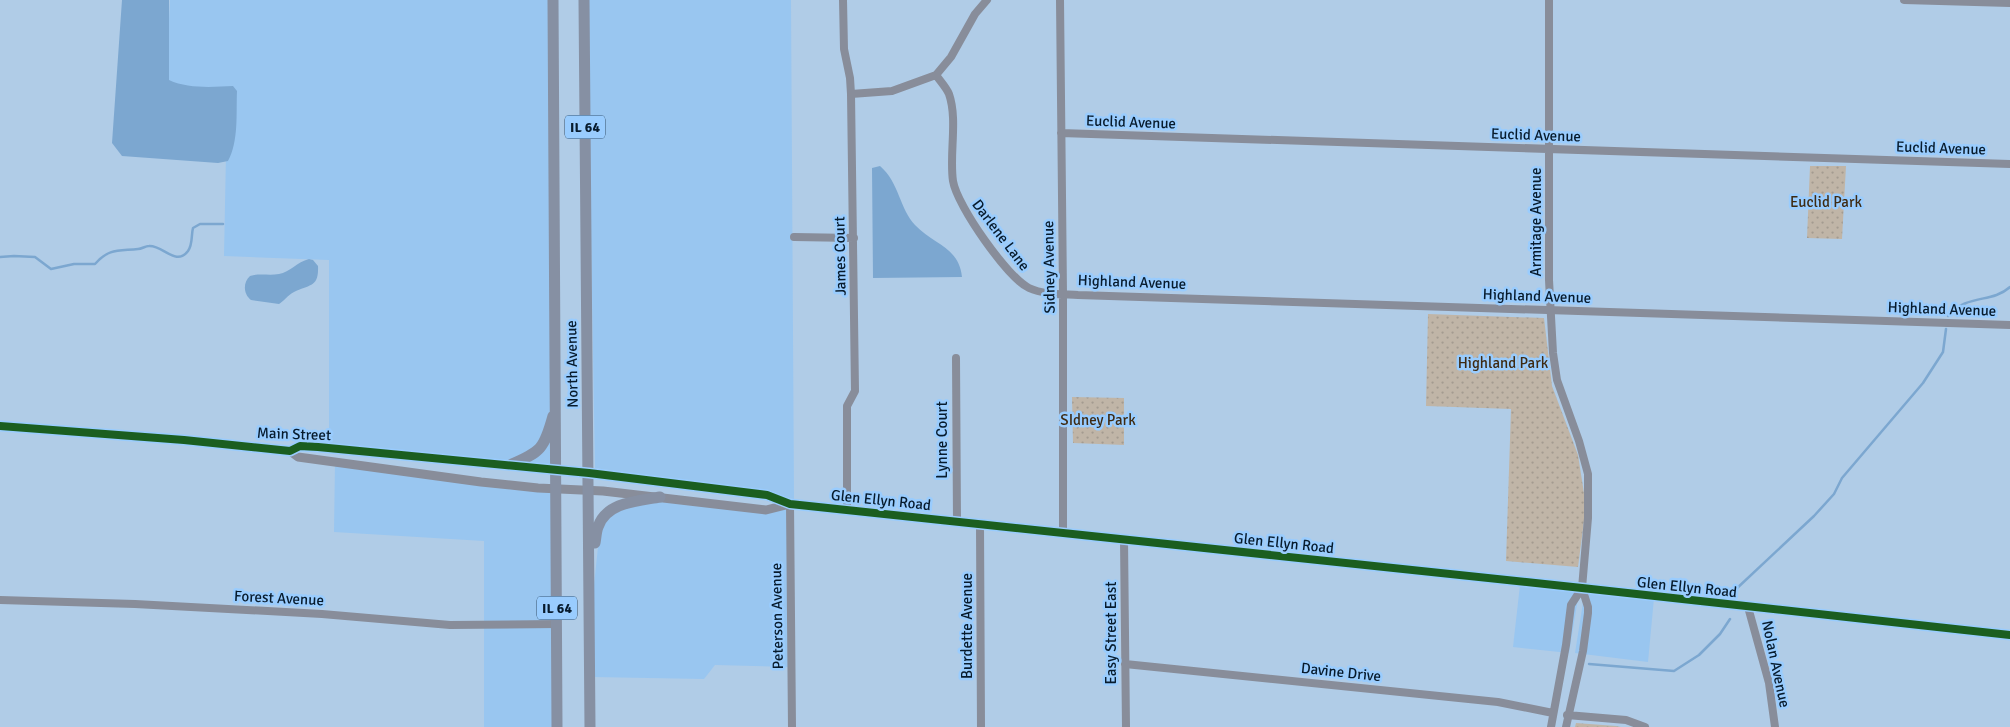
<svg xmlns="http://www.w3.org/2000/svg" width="2010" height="727" font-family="Signika,sans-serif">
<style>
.built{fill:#99c6f0}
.grass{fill:url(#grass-dots)}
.water{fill:#7ca7d0}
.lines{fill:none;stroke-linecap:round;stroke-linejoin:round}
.stream{stroke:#7ca7d0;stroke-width:2.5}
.minor{stroke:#888d9a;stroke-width:8}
.tertiary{stroke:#888d9a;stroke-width:9}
.primary{stroke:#8690a3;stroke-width:11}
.cycleway-casing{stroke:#99ccfe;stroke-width:11}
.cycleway{stroke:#1b5e20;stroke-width:8}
.labels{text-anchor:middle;stroke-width:5;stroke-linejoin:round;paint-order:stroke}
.shield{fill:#99ccfe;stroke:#33506c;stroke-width:1}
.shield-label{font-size:14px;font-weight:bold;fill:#071b2d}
.street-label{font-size:15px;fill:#071b2d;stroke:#99ccfe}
.park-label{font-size:15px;fill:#3e2a12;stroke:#99ccfe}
</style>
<defs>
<pattern id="grass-dots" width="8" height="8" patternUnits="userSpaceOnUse" patternTransform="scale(1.25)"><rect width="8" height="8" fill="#c0b5a7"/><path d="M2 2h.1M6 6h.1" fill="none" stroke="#a49b90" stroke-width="1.8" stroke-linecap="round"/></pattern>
</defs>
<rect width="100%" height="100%" fill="#b0cce7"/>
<!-- built -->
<path class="built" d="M170,0H549L552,466L329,444V260L224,256L227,102L165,97Z
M587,0H791L794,499L595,468Z
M335,463L552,491L554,727H484V541L334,532Z
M661,500L788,508L789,667L715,665L704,679L593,677L592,604L600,528L609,515L626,507Z
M1520,585L1579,592L1569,653L1513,647Z
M1585,590L1654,598L1648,662L1575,653Z"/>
<!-- grass -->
<path class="grass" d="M1810,166H1846L1842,239L1807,238Z
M1428,314L1544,318L1552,386L1578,455L1586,506L1578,567L1506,561L1511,409L1426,406Z
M1072,397L1124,398V445L1073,443Z
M1576,723L1616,726L1621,727H1575Z"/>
<!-- water -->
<path class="water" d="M122,0H169V80C188,89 213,87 233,86L237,91C236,113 239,141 228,161L218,163L122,156L112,143Z
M880,166C899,182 900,210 915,225C934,245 959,247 962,277L873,278L872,168Z
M309,259L313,260L318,266C319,288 309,284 294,292C288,295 284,301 279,304L251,300C243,294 243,282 250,276C260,273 269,276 279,274C290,272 297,262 309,259Z"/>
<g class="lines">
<!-- stream -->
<path class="stream" d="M0,257L14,256L35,257L51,269L74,264H95C109,248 118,251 138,249C142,249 145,246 149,246C163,245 176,267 188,251C193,244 191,235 193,228L200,224H223
M1948,316C1968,293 1991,304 2010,287
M1734,591L1814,516L1834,494L1842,478L1923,383L1943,352L1946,329
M1589,664L1674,671L1699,655L1720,634L1730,619"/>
<!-- minor -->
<path class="minor" d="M843,0L844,49L850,78L851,94L855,391L847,406V511
M1060,0L1063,294V533
M1549,0V280L1553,353L1557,380L1579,441L1588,474V518L1582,588L1588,607V613L1583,651L1566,727
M1904,0L2010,3
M936,75C940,81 946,87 949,94C958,120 949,154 953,181C957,206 1008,278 1029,288C1044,295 1063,294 1078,295L2010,325
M851,94L892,91L936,75L951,57L975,14L987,0
M1061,133L2010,164
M794,237L854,238
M956,358L957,522
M790,504L792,727
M980,525L981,727
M1124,539L1126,727
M0,600L135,604L322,614L450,625L557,624
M1748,607L1769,683L1775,727
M1125,664L1498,702L1553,713
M1567,715L1626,720L1645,727
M1551,727L1566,645L1571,605L1582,588"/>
<!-- tertiary -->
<path class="tertiary" d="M0,426L184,440L290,451L300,446L318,447L589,473L767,495L790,504L1582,588L2010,635
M290,451L298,457L481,482L538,488L603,491L766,510L790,504"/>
<!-- primary -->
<path class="primary" d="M553,0L557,727
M584,0L590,727
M510,465C541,452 544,449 553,416
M595,543C596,538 596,532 598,527C606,502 638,501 660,497"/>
<!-- cycleway casing -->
<g class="cycleway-casing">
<path id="cycleway" d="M0,426L184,440L290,451L300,446L318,447L589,473L767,495L790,504L1582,588L2010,635"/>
</g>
<!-- cycleway -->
<use href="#cycleway" class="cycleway"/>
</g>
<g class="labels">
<!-- shield labels -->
<g class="shield">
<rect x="565" y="115.5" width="40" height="23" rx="4"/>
<rect x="537" y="596.5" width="40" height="23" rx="4"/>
</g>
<g class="shield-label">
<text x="585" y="132">IL 64</text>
<text x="557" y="613">IL 64</text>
</g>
<!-- street labels -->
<g class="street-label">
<text transform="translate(1131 122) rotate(2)" y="5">Euclid Avenue</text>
<text transform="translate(1536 135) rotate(2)" y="5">Euclid Avenue</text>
<text transform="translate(1941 148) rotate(2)" y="5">Euclid Avenue</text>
<text transform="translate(1536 222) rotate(-90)" y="5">Armitage Avenue</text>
<text transform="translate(1001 235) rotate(53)" y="5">Darlene Lane</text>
<text transform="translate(840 256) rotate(-91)" y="5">James Court</text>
<text transform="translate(1049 267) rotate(-91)" y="5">Sidney Avenue</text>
<text transform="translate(1132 282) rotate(2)" y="5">Highland Avenue</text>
<text transform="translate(1537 296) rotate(2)" y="5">Highland Avenue</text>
<text transform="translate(1942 309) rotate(2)" y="5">Highland Avenue</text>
<text transform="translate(572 364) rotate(-91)" y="5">North Avenue</text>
<text transform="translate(294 434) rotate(2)" y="5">Main Street</text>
<text transform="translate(942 440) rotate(-90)" y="5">Lynne Court</text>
<text transform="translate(881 500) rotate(6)" y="5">Glen Ellyn Road</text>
<text transform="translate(1284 543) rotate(6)" y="5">Glen Ellyn Road</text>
<text transform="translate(1687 587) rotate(6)" y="5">Glen Ellyn Road</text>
<text transform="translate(279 598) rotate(3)" y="5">Forest Avenue</text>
<text transform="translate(777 616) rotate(-91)" y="5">Peterson Avenue</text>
<text transform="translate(967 626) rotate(-90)" y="5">Burdette Avenue</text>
<text transform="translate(1111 633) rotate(-90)" y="5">Easy Street East</text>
<text transform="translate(1776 664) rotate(78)" y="5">Nolan Avenue</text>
<text transform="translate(1341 672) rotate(6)" y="5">Davine Drive</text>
</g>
<!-- park labels -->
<g class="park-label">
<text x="1826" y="207">Euclid Park</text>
<text x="1503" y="368">Highland Park</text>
<text x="1098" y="425">SIdney Park</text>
</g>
</g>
</svg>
